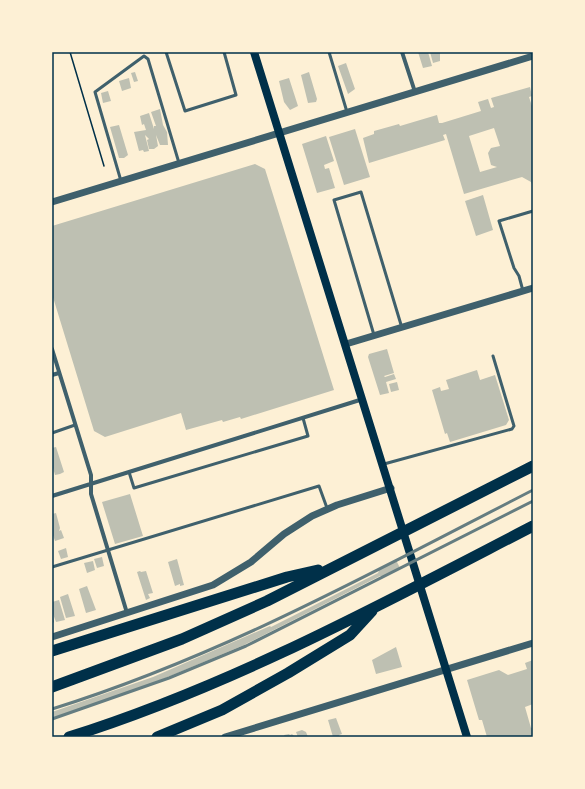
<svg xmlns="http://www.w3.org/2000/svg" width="585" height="789" font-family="'Public Sans',sans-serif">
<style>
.building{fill:#bec0b2;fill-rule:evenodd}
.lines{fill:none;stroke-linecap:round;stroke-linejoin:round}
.path{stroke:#003049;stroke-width:1.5}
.service{stroke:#3f606c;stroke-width:3}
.minor{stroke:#3f606c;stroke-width:4}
.tertiary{stroke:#3f606c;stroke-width:7}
.secondary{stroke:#003049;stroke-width:8}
.motorway{stroke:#003049;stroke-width:11}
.rail{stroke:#657d81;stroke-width:3}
.neatline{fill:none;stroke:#003049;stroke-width:1.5}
</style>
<rect width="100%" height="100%" fill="#fdf0d5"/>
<!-- building -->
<path class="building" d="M418,52H428L432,66L423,68Z
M430,52H440V61L433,63Z
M346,63L355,89L348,94L338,66Z
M135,72L138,81L134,82L131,73Z
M309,72L317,99L316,102L308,103L301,75Z
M129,78L131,88L122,91L119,81Z
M289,78L298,106L290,110L284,102L279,81Z
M530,87L532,96L529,97L533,109V186L531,182L522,177L464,194L446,134L443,135L445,140L369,163L363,138L374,134V131L399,124L400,126L437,115L439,123H442L481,111L478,102L488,99L491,108L494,107L491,98ZM494,128L500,146L491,148L488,153L491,165L497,167L480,172L469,136Z
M108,91L111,101L103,103L101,93Z
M160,109L163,125L167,132L168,145H160L156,135L158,146L154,149H149L147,140L149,139L145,135L149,151L144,152L143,150L139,151L134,132L146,130L144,124L142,125L140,116L149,113L154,129V126H156L151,112Z
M119,125L128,155L124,158H119L110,127Z
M355,129L370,177L344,185L329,137Z
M326,136L334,161L324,165L325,169L329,168L335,188L317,193L302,144Z
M255,164L265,169L334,390L241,419L240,417L223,422L222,420L186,430L181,413L105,437L94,431L52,294V226Z
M483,195L493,230L476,236L465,201Z
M387,349L394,373L384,376L385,377L394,374L396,379L386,382L389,393L380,395L368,357L369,354Z
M477,370L480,380L495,375L509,420L506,425L450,442L447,433L445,434L432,390L440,387L441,391L449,389L446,380Z
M397,382L399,390L391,392L389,384Z
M56,447L64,472L60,474L55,475L52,464V448Z
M130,494L143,536L115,544L102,502Z
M56,513L60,528L59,531L61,530L64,538L55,541L52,532V514Z
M66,548L68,557L61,559L58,551Z
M102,557L104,566L97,568L94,559Z
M177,559L184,585L180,586V584L175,586L168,562Z
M396,560L400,568L385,576H380L244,645L156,682L52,718V712L153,677L270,626L271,627L378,573L380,568Z
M93,561L95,570L87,573L84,563Z
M140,571L141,572L146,571L153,593L148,594L150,598L146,600L137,572Z
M87,586L96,610L86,613L79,589Z
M68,594L75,616L66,618L60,597Z
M59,600L65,620L56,622L53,614L54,622L52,624V602Z
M396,647L402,667L376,674L372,660Z
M533,660V704L525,707L531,728L533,727V737H487L482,720H479L467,680L499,670L508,675L527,669L525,663Z
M336,718L342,734L339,735V737H333L328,720Z
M302,730L306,732L308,737H298L296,732Z
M289,734L290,735L292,734L295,737H285L284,735Z"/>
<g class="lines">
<!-- path -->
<path class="path" d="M70,52L104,166"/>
<!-- service -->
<path class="service" d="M166,52L185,111L236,95L224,52
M329,52L347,112
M121,181L95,92L144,56L148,59L179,163
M523,291L519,276L514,268L499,221L533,211
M374,335L334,200L361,192L402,328
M52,433L75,425
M384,464L512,429L514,426L493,356
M129,472L134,488L308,436L303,418
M52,567L319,486L327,508"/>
<!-- minor -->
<path class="minor" d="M402,52L415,92
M52,349L91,475V494L127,613
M52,375L59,373
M52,496L363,399"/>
<!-- tertiary -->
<path class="tertiary" d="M52,202L533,56
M346,344L533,288
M52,637L213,585L251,562L284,534L312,516L337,505L391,488
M225,737L533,643"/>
<!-- secondary -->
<path class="secondary" d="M254,52L467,737"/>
<!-- motorway -->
<path class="motorway" d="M52,651L287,577L318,570
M52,687L182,639L267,601L533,466
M69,737C231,686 382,604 533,526
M157,737L222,710L288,673L350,635L372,611"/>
<!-- rail -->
<path class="rail" d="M52,709C222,656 375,571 533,490
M52,719L169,678L246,646L533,501"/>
</g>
<!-- border -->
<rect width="585" height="789" fill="none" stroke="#fdf0d5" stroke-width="106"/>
<rect x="53" y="53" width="479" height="683" class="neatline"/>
</svg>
